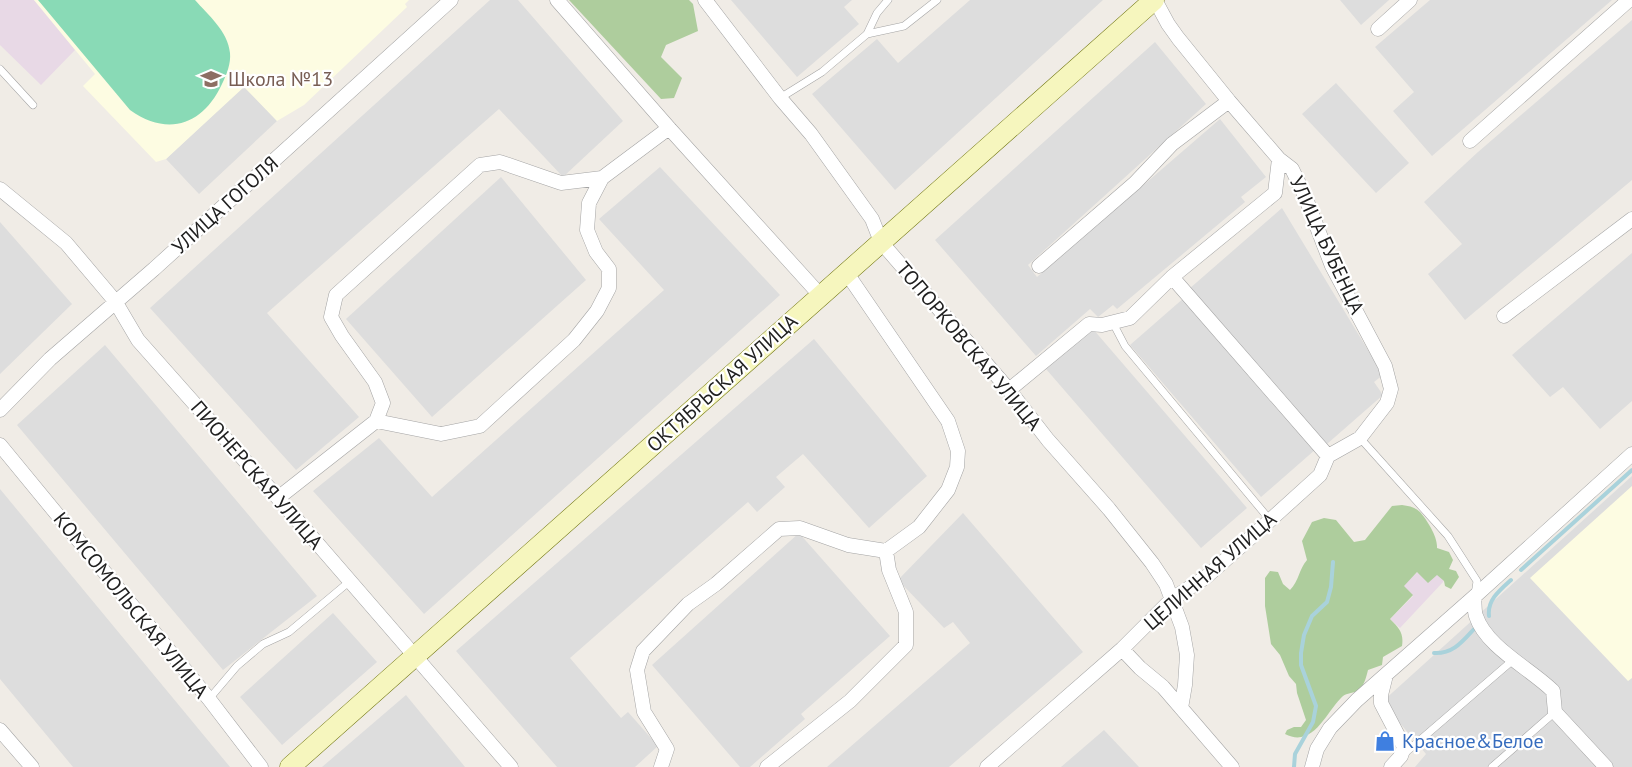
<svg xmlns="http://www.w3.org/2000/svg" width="1632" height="767" font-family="'PT Sans',sans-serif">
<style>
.residential{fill:#ddd}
.industrial{fill:#e8d9e6}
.education{fill:#fdfce2}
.forest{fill:#aecd9d}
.pitch{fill:#89dab6}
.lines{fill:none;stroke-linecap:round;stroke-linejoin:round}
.stream{stroke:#a9d2db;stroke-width:4}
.lane-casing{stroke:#a4a4a4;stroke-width:8}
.street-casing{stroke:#a4a4a4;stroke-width:15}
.secondary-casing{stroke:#6d720b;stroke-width:21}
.lane{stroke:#fff;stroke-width:7}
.street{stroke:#fff;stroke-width:14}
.secondary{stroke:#f6f6be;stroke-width:20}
.labels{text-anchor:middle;stroke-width:4.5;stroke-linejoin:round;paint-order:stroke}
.education-label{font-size:20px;fill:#785e54;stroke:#fff;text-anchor:start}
.street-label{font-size:20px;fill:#202020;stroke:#fff}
.shop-label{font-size:20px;fill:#366cbe;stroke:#fff;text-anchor:start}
</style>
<rect width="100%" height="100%" fill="#f0ece6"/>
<!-- residential -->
<path class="residential" d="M490,0H518L623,121L563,177L499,109L267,313L359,417L296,470L150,308Z
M731,0H852L844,7L859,24L797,77Z
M970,0H1103L895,190L812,94L877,39L898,63Z
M1340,0H1389L1361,25Z
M1430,0H1612L1432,156L1393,111L1414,92L1375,47Z
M1632,20V180L1465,320L1428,274L1462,244L1424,202L1478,152Z
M1155,42L1206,104L1028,265L1037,277L1220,119L1266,177L1241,197L1245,202L1117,309L1113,305L1098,317L1090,309L1036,356L935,240Z
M1336,83L1409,163L1376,193L1302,114Z
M244,86L277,121L199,194L166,159Z
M660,167L780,295L424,614L313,491L379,438L432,497L664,290L599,219Z
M501,177L586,280L432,417L346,319Z
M1282,208L1383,375L1374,382L1383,395L1327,444L1189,289Z
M0,222L72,304L0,374Z
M1632,253V401L1600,429L1563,387L1550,397L1512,355Z
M1185,297L1316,449L1261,497L1130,345Z
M1093,329L1247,508L1201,548L1046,369Z
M814,339L927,476L869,528L803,454L776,477L785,487L757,512L748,502L570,658L621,718L628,712L658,746L635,767H557L456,651Z
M105,345L317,596L223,670L17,425Z
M1632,476V767H1415L1426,754L1382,702Z
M0,489L230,767H73L0,679Z
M963,513L1083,652L949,767H827L970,643L953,622L944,628L898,580Z
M799,533L890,636L801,714L805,719L750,767H740L652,665Z
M333,613L377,662L282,745L240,697Z
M406,695L465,767H322Z
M1104,730L1139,767H1061Z"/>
<!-- industrial -->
<path class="industrial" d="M0,0H34L75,50L41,85L0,45Z
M1417,572L1437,574L1444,581L1400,628L1390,619L1413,596L1403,586Z"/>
<!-- education -->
<path class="education" d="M34,0H409L405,4L407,7L304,105L277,121L244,87L166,159L156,162L83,86L95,74Z
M1632,486V678L1628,681L1530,578Z"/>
<!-- forest -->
<path class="forest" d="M569,0H689L693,4L698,31L666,45L661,57L682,78L674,98L661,99Z
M1402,505C1409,506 1415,507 1420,512C1427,520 1438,537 1437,548L1449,552L1453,560L1449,569L1456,571L1459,577L1451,589L1445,586L1444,581L1437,575L1428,583L1417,572L1404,586L1413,595L1390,619C1399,628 1404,633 1402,646L1383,657L1382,665L1368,670C1366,678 1364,687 1357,691C1353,693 1347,693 1343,696C1327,710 1314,749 1285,734L1287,730L1294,727H1301L1306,720L1297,693L1296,684L1289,676L1280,655L1271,644L1265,606V578L1270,571L1278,572L1283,584L1290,590C1299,581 1299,569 1307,560L1302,541L1312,522L1324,518L1336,520L1354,542L1365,540L1392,506Z"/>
<!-- pitch -->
<path class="pitch" d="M38,0H195C208,15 228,31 230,53C231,63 227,74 222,84C203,125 168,137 130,110Z"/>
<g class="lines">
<!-- stream -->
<path class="stream" d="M1521,570L1632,470
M1489,616C1487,600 1500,590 1511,580
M1434,653C1453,654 1462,642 1474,629
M1294,767L1295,754L1313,722L1316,706L1301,665V653L1304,635L1312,616L1327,602L1331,587L1333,562"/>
<!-- lane casing -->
<g class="lane-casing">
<path id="lane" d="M867,34L904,26L937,0
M0,69L33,105
M780,98L822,72L867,34L877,13L888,0
M1113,323L1125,346L1270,520
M1360,438L1448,536L1477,581L1475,595
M209,699L237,666L263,644L289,632L350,581
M1405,753L1513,660
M1492,767L1555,712"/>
</g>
<!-- street casing -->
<g class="street-casing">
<path id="street" d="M557,0L669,128L820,295
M705,0L780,98L811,134L872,219L881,242L1009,390L1048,440L1109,509L1152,563L1166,584L1182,627L1187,655L1185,685L1181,708
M1378,29L1410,0
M1470,141L1629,0
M0,189L66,243L115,301L138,340L278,498L511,767
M1039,266L1135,183L1172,144L1229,101
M1172,277L1328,456
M1504,316L1632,219
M1009,390L1089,324L1102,325L1130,318L1172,277L1275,193L1279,159
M0,410L50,359L154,269L451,0
M376,421L441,434L480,426L574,340L597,311L609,288V269L596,252L587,230L589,203L602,178L669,128
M0,445L209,699L261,767
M278,498L376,421L383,403L375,382L342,336L331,317L336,295L480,165L500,162L561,183L602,178
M1474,597C1475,603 1474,611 1476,616C1486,647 1531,669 1553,691L1555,712L1606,767
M1122,649L1140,668L1163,687L1232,767
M1386,675L1381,695V703L1404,747L1401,756L1391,767
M0,730L32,767
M661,767L667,749L644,712L637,670L643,651L688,604L716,584L779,529L800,528L848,545L886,551L919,527L948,490L957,467L958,451L948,421L846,272
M767,767L850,701L906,645V612L889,570L886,551
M987,767L1122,649L1172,599L1206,577L1257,532L1320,475L1328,456L1360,438L1387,403L1391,389L1385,366L1332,266L1305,196L1292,169L1279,159L1229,101L1178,38L1168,24L1155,0
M1312,767L1317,749L1330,728L1357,700L1474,597L1632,454"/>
</g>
<!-- secondary casing -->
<g class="secondary-casing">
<path id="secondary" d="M290,767L1154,0"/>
</g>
<!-- lane -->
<use href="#lane" class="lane"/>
<!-- street -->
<use href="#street" class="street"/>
<!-- secondary -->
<use href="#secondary" class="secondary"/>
</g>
<!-- icons -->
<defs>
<g id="school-bare" transform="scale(1.62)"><path d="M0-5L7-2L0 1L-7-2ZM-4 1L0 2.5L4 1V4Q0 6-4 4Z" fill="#8d6e63" stroke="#fff" stroke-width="2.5" paint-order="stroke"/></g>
<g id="shop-bare" transform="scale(1.62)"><path d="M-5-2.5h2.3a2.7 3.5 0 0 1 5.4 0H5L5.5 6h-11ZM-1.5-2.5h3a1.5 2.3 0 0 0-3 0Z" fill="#3f7fe0" stroke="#fff" stroke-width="2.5" paint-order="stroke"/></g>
</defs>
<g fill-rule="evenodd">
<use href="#school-bare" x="211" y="79"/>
<use href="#shop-bare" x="1385" y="741"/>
</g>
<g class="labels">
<!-- education labels -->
<g class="education-label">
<text x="228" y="86">Школа №13</text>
</g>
<!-- street labels -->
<g class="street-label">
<text transform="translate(225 205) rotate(-42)" y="7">УЛИЦА ГОГОЛЯ</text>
<text transform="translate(1327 245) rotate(65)" y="7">УЛИЦА БУБЕНЦА</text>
<text transform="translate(969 346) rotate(50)" y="7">ТОПОРКОВСКАЯ УЛИЦА</text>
<text transform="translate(722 383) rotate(-42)" y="7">ОКТЯБРЬСКАЯ УЛИЦА</text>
<text transform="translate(257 475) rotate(49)" y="7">ПИОНЕРСКАЯ УЛИЦА</text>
<text transform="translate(1210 571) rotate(-41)" y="7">ЦЕЛИННАЯ УЛИЦА</text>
<text transform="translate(131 605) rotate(51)" y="7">КОМСОМОЛЬСКАЯ УЛИЦА</text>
</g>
<!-- shop labels -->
<g class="shop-label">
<text x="1402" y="748">Красное&amp;Белое</text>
</g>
</g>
</svg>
